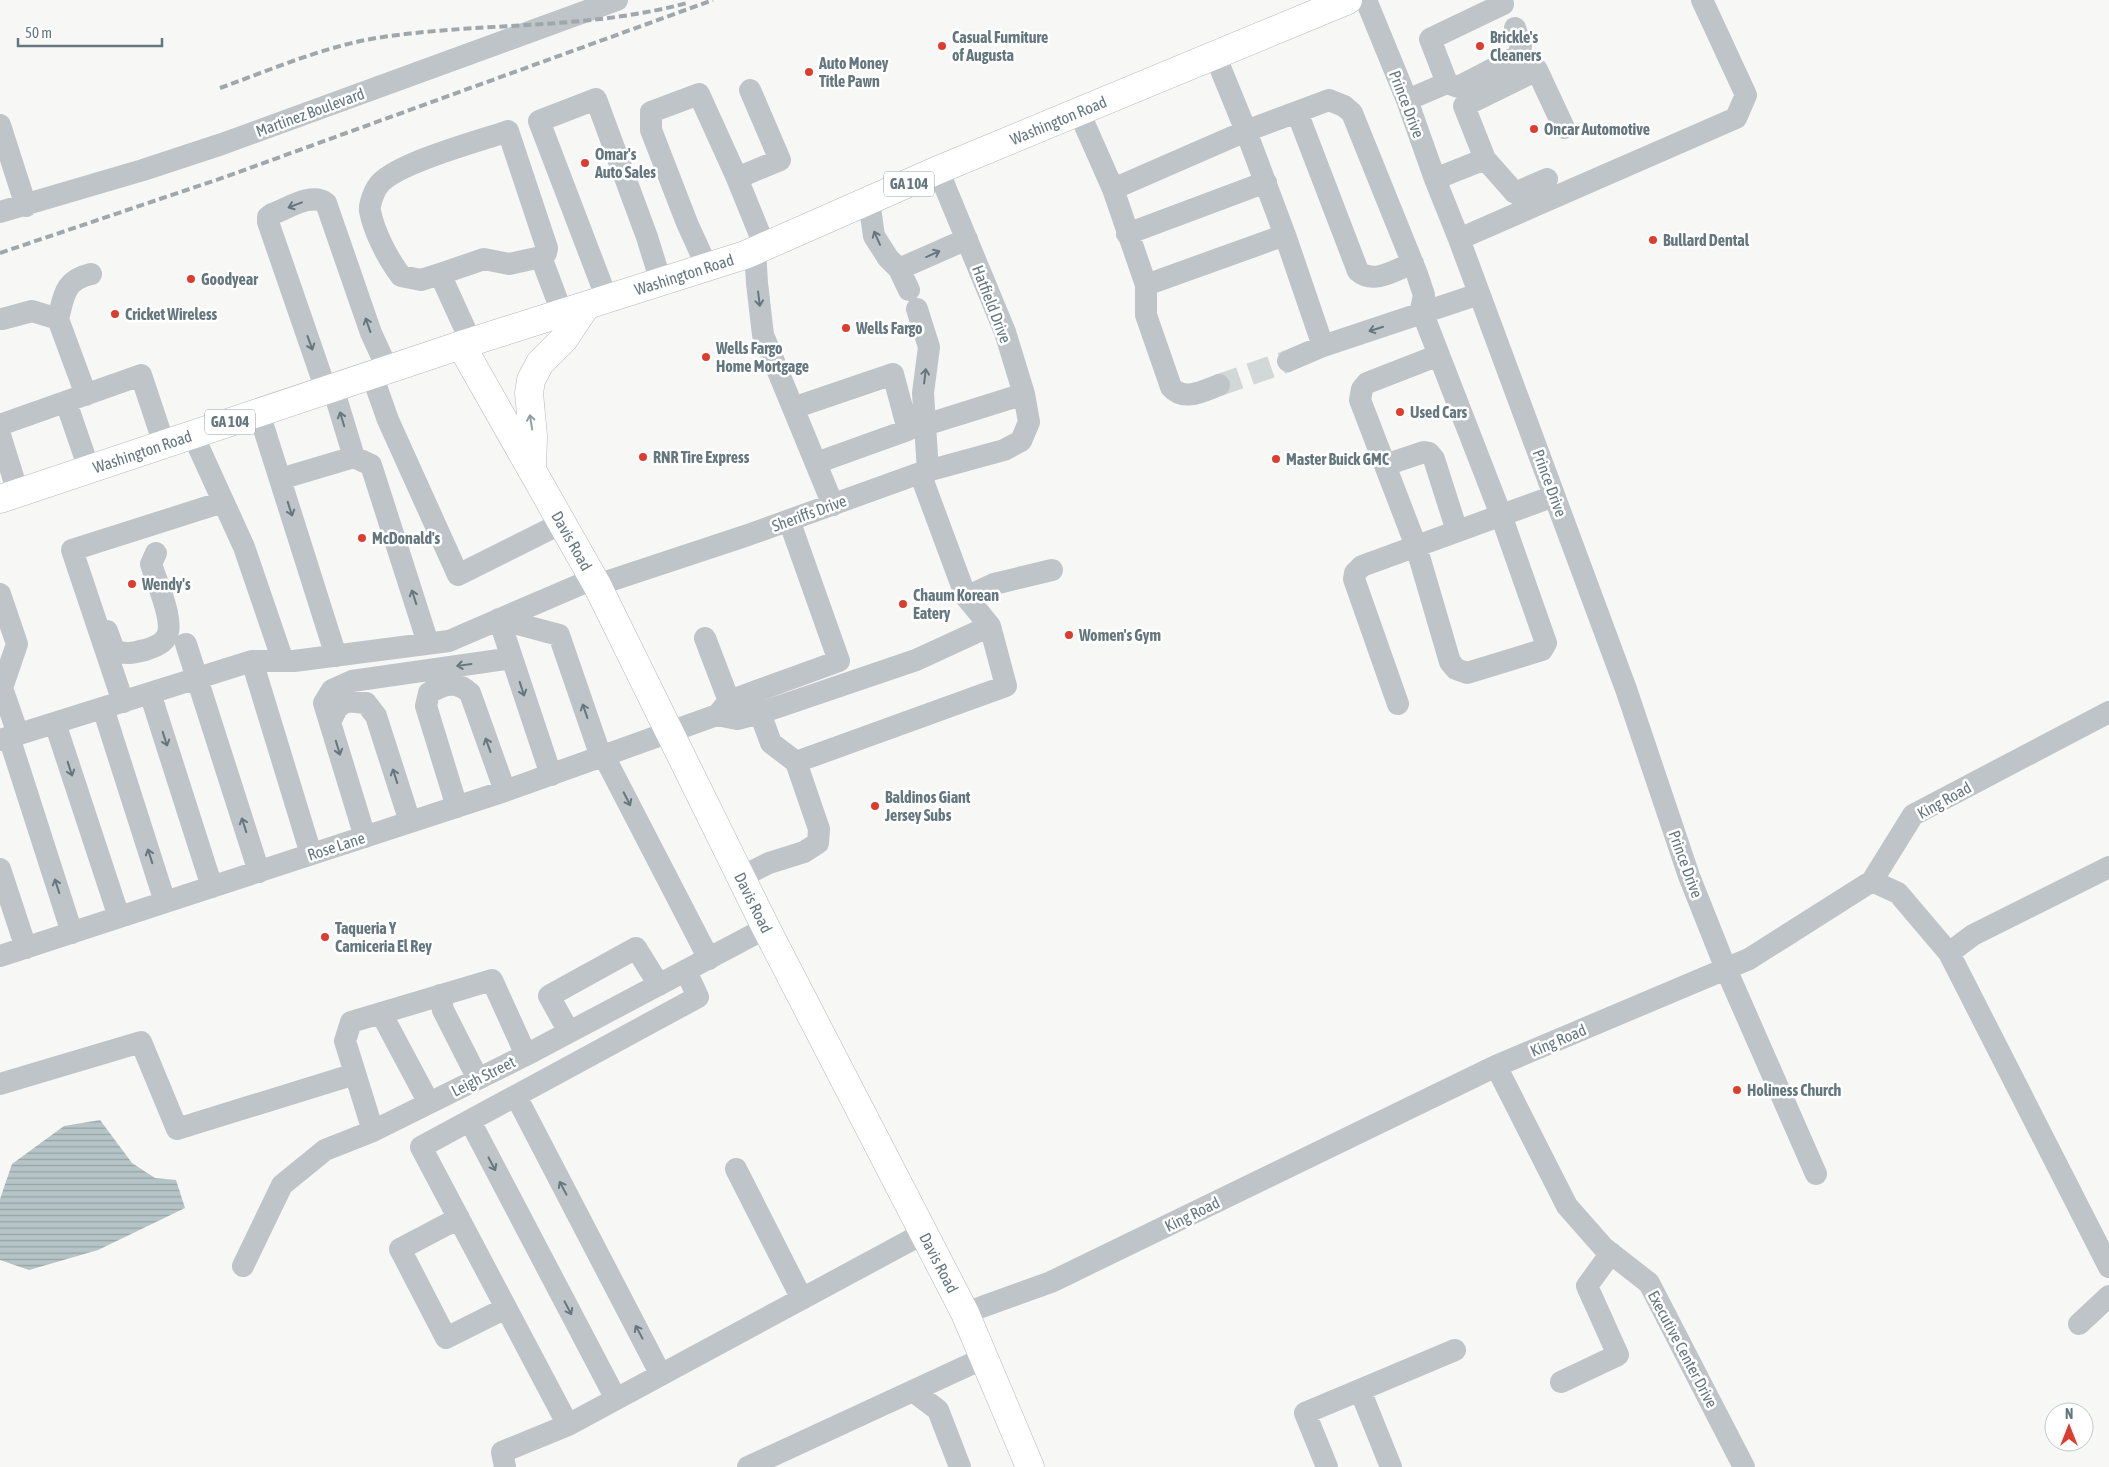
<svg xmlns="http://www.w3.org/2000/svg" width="2109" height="1467" font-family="'Asap Condensed',sans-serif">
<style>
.water{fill:url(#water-rules)}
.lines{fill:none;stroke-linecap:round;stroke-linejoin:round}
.minor-tunnel{stroke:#d2d7d8;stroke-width:22;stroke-dasharray:22 11;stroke-linecap:butt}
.major-casing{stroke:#b2b8bb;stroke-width:29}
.minor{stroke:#bec4c7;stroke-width:22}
.major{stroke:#fff;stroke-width:28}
.rail{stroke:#9ea7ab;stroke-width:4;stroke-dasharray:8 4;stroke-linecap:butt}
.oneway{stroke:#64777f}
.oneway2{stroke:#92a0a5}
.poi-dot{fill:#dd3d2f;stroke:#fff;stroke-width:2}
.labels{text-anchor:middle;stroke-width:5;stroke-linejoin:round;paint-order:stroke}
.shield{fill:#fff;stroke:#92a0a5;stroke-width:1}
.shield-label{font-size:15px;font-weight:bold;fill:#64777f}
.poi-label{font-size:16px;font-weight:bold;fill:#64777f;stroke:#fff;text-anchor:start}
.street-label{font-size:16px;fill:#64777f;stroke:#fff}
</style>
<defs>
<pattern id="water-rules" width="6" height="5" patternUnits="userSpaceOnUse" patternTransform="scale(1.25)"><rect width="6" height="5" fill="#b5c4c6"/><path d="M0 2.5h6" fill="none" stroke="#97a4a6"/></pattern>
</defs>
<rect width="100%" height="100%" fill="#f7f7f5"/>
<!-- water -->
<path class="water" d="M100,1120L132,1163L155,1178L176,1180L185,1208L98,1250L29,1270L0,1260V1199L12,1164L64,1126Z"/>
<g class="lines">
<!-- minor-tunnel -->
<path class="minor-tunnel" d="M1219,385L1288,361"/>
<!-- major casing -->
<g class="major-casing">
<g id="major">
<path id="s1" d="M461,345L597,585L766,928L965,1313L1030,1467"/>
<path d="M532,470L533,436L529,393L531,380L540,363L564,339L586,306"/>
<path id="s2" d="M0,499L461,345L745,255L938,170L1348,0"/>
</g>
</g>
<!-- minor -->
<path class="minor" d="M1366,0L1407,100L1435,179L1459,239L1626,689L1689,876L1726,969L1816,1174
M1215,55L1246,131L1329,100L1344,106L1352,113L1417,274L1424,295L1421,309L1423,314L1501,515L1546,643L1542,650L1467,673L1456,669L1450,662L1416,546L1360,400L1362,389L1367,383L1439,355
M1447,83L1458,87L1518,56L1521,46L1515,28
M1407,100L1447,83L1430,39L1503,4L1501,0
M1079,112L1113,189L1246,131L1285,235L1146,285L1113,189
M1297,112L1358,271C1374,285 1395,270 1413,263
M0,125L26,206
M1485,159L1515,193L1547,179
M737,178L780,160L750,90
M1435,179L1485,159L1464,106L1537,70L1564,128
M869,201L874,236L888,258L899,269L909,290
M0,212L143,170L222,144L617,0
M1127,234L1266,182
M1285,235L1323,346
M1459,239L1736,118L1746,95L1702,0
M755,250L757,283L763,335L833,505
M541,257L562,313
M707,267L687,223L651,130V112L699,94L737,178L765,247
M899,269L967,239
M440,274L484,259L509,264L541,257L546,253L547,248L508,131C480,141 392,164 378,186C374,191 369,205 370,211C374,232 388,259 401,276L421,280L440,274L471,342
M1146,285V315L1171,387C1184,402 1203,391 1219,385
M607,299L539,121L596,99L647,237L661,282
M917,309L929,347L923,393L928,472
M2,319L32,311L58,319L86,395
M58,319C64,296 64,280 91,274
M1288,361L1323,346L1479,294
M372,375L388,420L458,575L562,523
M333,388L354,457L371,465L428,643
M326,390L268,222V217L272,214C287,209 311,192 326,203L371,333L388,370
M66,402L89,469
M793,408L893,374L908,430L816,463
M259,413L336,656
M0,425L141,375L164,444
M925,425L1024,394
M0,435L18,493
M193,435L244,547L283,661
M1385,465L1424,452L1429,453L1434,459L1457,531
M920,473L966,597L990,626
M280,479L354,457
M597,585L748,535L920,473L1004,450L1021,441L1029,422L1024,394L1005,332L938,170
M0,594L17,644L2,688L18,734
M966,597L994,584L1052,570
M107,631L114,650C125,655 133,653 145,650C151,648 161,645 165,639C177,625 156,581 151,564L156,553
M705,638L729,701L719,713
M186,644L259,872
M252,661H294L449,641L593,579
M150,693L212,887
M729,701L839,661L789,520
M123,702L72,550L223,502
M1398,704L1354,579L1355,573L1362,566L1554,496
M103,708L165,902
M330,722L337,708L346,701L366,703L376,716L410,822
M55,723L119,917
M9,737L72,933
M0,740L252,661L311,854
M604,756L709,959
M551,775L499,619L559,635L601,757
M457,807L426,706L429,693C444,684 456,680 470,693L505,791
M365,837L324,703L332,690L352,681L512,658
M0,869L26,948
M741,877L769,863L804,852L818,843L819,829L796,762
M1872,881L1898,893L1949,953L2109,1267
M1949,953L1973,935L2109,867
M0,956L505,791L717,715L737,719L760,713L916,660L990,626L1006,686L796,762L771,743L760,713
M686,971L698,997L421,1147L568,1425L924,1233
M440,995L443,1010L478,1079
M381,1013L429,1103
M569,1032L549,996L636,948L659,985
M1496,1066L1567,1206L1604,1248L1649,1283L1744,1467
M0,1084L141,1042L177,1129L355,1074
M516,1096L661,1375
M470,1121L616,1399
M373,1131L345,1041L351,1022L492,980L526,1055
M736,1169L802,1299
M459,1218L400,1249L446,1338L506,1308
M243,1266L282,1185L325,1150L373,1131L526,1055L766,928
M965,1313L1051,1282L1496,1066L1749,959L1872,881L1913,815L2109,712
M2079,1324L2109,1296
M1561,1382L1618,1355L1587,1286L1611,1253
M913,1391L938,1410L960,1467
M505,1467L502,1452L568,1425
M748,1467L984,1358
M1327,1467L1305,1413L1360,1390
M1391,1467L1360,1390L1455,1350"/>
<!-- major -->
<use href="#major" class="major"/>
<!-- rail -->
<path class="rail" d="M220,88C273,69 327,45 383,37C484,22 587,30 687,3
M0,253L225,177L713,0"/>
</g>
<!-- one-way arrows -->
<defs><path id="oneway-shaft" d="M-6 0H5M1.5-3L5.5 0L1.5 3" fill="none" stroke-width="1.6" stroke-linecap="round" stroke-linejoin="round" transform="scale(1.25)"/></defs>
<g class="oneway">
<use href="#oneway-shaft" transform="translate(295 205) rotate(159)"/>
<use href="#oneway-shaft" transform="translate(877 238) rotate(-114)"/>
<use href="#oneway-shaft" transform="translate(933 254) rotate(-24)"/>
<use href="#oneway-shaft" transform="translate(759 299) rotate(83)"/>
<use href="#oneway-shaft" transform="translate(368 325) rotate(-109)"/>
<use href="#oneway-shaft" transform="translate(1376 329) rotate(162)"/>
<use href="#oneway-shaft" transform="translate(310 343) rotate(70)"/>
<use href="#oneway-shaft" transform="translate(925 376) rotate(-83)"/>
<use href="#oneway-shaft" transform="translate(342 419) rotate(-107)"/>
<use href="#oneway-shaft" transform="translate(290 509) rotate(72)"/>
<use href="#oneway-shaft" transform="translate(414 597) rotate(-108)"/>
<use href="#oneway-shaft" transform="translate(464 665) rotate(172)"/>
<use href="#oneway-shaft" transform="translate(522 689) rotate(72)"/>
<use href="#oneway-shaft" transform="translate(585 711) rotate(-109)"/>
<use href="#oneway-shaft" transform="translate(165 739) rotate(72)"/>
<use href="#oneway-shaft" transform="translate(488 745) rotate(-110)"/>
<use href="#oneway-shaft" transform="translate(338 748) rotate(73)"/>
<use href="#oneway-shaft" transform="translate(70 769) rotate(72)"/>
<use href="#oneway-shaft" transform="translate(395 776) rotate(-108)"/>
<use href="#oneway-shaft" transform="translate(627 799) rotate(63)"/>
<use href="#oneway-shaft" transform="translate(244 825) rotate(-108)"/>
<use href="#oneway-shaft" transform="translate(150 856) rotate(-108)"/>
<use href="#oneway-shaft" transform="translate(57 886) rotate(-108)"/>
<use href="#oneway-shaft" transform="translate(492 1164) rotate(62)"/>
<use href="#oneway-shaft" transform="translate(563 1188) rotate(-118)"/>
<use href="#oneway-shaft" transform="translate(568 1308) rotate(62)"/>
<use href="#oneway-shaft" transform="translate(639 1332) rotate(-118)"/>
</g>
<use class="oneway2" href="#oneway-shaft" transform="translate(531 422) rotate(-99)"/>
<!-- markers -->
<g class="poi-dot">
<circle cx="942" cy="46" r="5"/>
<circle cx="1480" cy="46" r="5"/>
<circle cx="809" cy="72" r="5"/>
<circle cx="1534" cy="129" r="5"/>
<circle cx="585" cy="163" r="5"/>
<circle cx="1653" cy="240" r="5"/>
<circle cx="191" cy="279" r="5"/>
<circle cx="115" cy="314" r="5"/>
<circle cx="846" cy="328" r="5"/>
<circle cx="706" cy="357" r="5"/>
<circle cx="1400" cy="412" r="5"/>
<circle cx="643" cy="457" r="5"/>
<circle cx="1276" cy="459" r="5"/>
<circle cx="362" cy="538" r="5"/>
<circle cx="132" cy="584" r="5"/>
<circle cx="903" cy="604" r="5"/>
<circle cx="1069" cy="635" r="5"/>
<circle cx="875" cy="806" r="5"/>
<circle cx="325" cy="937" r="5"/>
<circle cx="1737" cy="1090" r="5"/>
</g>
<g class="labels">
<!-- shield labels -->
<g class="shield">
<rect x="884" y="171.5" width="50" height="25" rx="4"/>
<rect x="205" y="409.5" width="50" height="25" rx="4"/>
</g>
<g class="shield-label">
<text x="909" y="189">GA 104</text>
<text x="230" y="427">GA 104</text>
</g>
<!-- poi labels -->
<g class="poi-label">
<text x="952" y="43">Casual Furniture<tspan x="952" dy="18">of Augusta</tspan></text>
<text x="1490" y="43">Brickle's<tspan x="1490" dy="18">Cleaners</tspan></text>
<text x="819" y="69">Auto Money<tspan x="819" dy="18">Title Pawn</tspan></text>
<text x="1544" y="135">Oncar Automotive</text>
<text x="595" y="160">Omar's<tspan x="595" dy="18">Auto Sales</tspan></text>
<text x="1663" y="246">Bullard Dental</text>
<text x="201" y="285">Goodyear</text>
<text x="125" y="320">Cricket Wireless</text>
<text x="856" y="334">Wells Fargo</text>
<text x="716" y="354">Wells Fargo<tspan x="716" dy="18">Home Mortgage</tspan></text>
<text x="1410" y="418">Used Cars</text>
<text x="653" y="463">RNR Tire Express</text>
<text x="1286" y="465">Master Buick GMC</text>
<text x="372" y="544">McDonald's</text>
<text x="142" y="590">Wendy's</text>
<text x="913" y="601">Chaum Korean<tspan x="913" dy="18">Eatery</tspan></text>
<text x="1079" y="641">Women's Gym</text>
<text x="885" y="803">Baldinos Giant<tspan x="885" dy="18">Jersey Subs</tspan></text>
<text x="335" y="934">Taqueria Y<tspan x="335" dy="18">Carniceria El Rey</tspan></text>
<text x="1747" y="1096">Holiness Church</text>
</g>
<!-- street labels -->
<g class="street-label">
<text transform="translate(1407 104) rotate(69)" y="6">Prince Drive</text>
<text transform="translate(310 112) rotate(-20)" y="6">Martinez Boulevard</text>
<text dy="6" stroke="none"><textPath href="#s2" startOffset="1125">Washington Road</textPath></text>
<text dy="6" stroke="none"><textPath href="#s2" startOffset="720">Washington Road</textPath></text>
<text transform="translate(992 304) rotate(69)" y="6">Hatfield Drive</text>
<text dy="6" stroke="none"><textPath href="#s2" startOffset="150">Washington Road</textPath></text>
<text transform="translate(1550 483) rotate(70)" y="6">Prince Drive</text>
<text transform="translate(809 513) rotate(-20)" y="6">Sheriffs Drive</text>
<text dy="6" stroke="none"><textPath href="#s1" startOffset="225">Davis Road</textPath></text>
<text transform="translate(1944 800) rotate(-29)" y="6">King Road</text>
<text transform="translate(336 846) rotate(-18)" y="6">Rose Lane</text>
<text transform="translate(1686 864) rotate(70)" y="6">Prince Drive</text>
<text dy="6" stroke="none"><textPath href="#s1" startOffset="630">Davis Road</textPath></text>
<text transform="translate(1558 1040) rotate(-23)" y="6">King Road</text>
<text transform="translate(483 1076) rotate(-27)" y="6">Leigh Street</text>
<text transform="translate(1192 1214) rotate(-26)" y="6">King Road</text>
<text dy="6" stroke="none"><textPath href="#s1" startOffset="1035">Davis Road</textPath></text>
<text transform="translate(1683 1349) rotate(62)" y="6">Executive Center Drive</text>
</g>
</g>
<!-- north arrow -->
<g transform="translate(2069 1427)"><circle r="24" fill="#ffffff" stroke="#c1c9cc"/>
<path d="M0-4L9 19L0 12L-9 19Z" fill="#dd3d2f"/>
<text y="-8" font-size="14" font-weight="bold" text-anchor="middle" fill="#64777f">N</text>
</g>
<!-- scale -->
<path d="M18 38v8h144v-8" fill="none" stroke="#64777f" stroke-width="2.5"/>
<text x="25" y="38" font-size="15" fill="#64777f" stroke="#ffffff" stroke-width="4" paint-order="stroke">50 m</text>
</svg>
